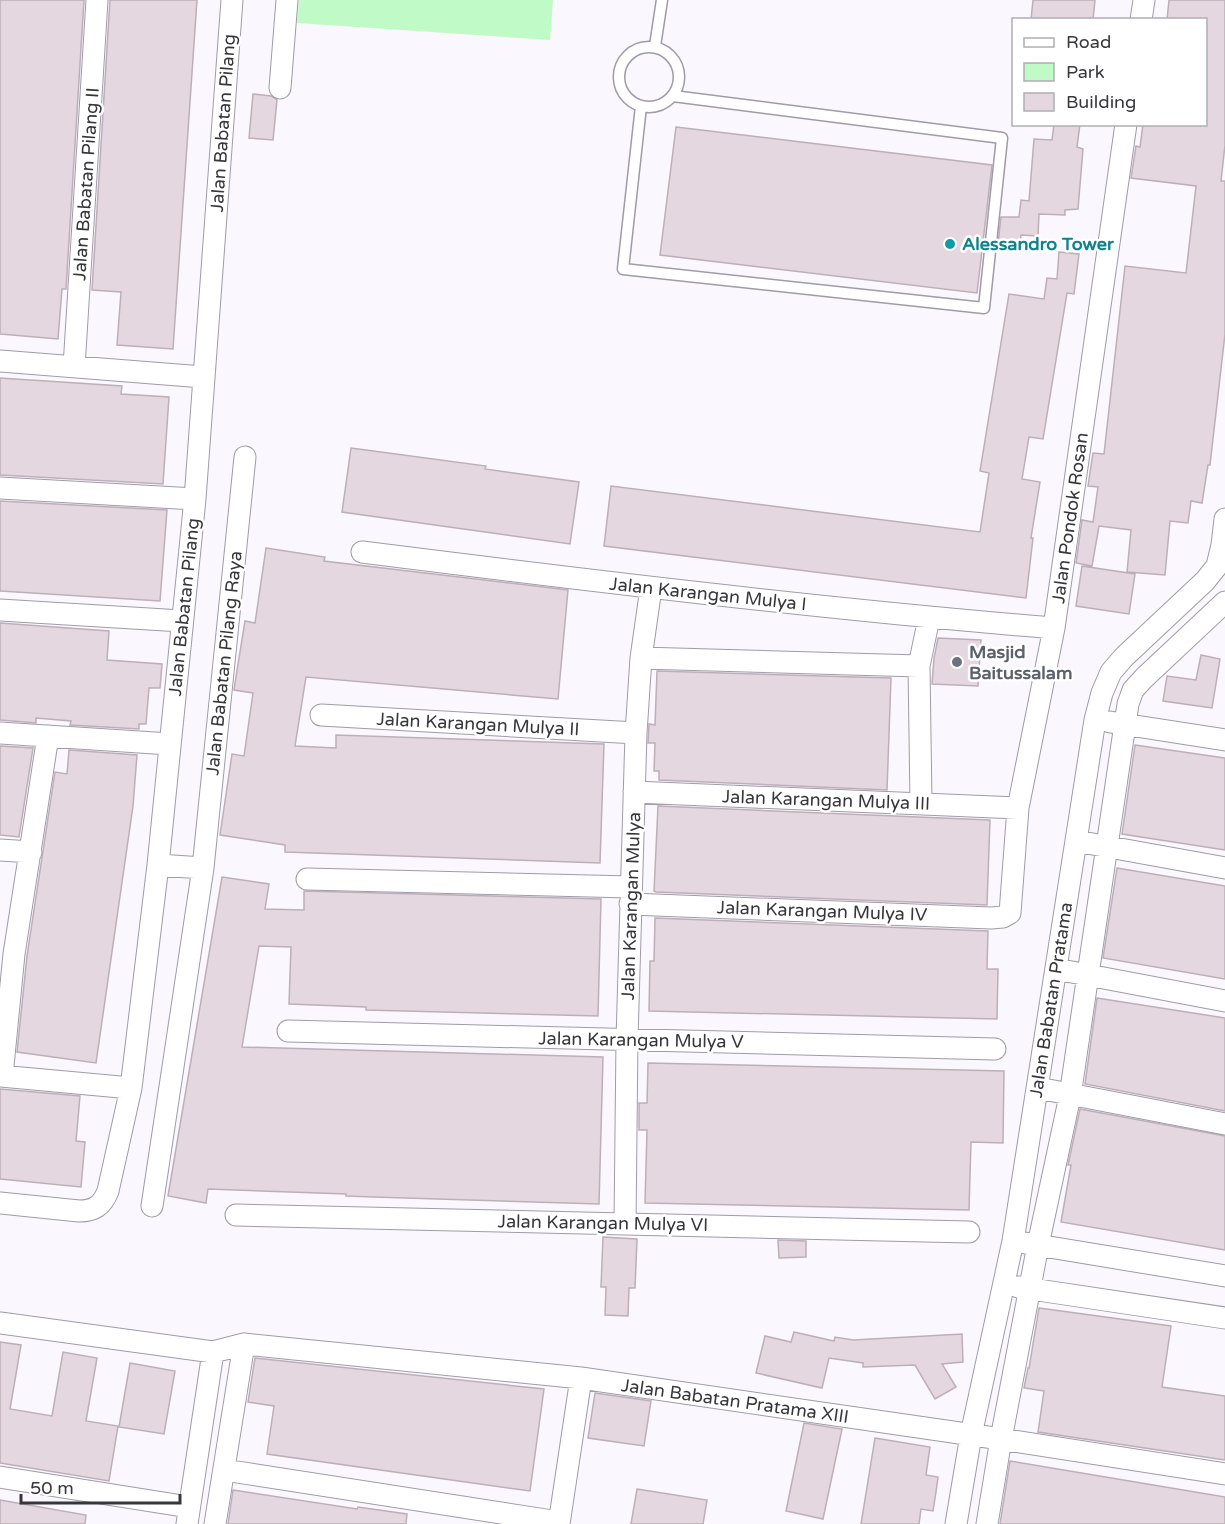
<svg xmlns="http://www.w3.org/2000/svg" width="1225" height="1524" font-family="'Varela Round',sans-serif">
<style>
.green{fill:#bffac7}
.building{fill:#e5d7df;stroke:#bdafb7;stroke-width:1.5}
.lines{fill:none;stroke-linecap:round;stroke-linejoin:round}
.lane-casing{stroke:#9f9ba8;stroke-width:13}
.street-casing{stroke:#9f9ba8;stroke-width:23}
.lane{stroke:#fff;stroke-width:10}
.street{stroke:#fff;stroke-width:21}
.culture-dot{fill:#0f9aa8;stroke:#fff;stroke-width:2}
.worship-dot{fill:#6b7280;stroke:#fff;stroke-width:2}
.labels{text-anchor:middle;stroke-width:5;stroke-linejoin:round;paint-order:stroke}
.street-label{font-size:18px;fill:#37363b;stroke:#fff}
.culture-label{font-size:18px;font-weight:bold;fill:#0d838f;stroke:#fff;text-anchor:start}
.worship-label{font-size:18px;font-weight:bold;fill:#5b616d;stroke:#fff;text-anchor:start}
</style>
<rect width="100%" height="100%" fill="#faf8fe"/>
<!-- green -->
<path class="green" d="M299,0H553L550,40L297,23Z"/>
<!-- building -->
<path class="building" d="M0,0H84L66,289H62L58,339L0,334Z
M110,0H197L173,349L117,345L121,292L92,290Z
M1033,0H1095L1093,20H1031Z
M1169,0H1225V145L1221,181H1225V334L1210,465H1208L1202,503L1191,501L1188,523L1170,521L1165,575L1127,572L1131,530L1099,526L1092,566L1076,563L1082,520L1093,522L1098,487L1088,486L1093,453L1104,454L1125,266L1186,273L1196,186L1131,178L1136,146L1140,147L1143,124H1206V20H1167Z
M253,94L271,96L277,100L273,140L249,138Z
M1054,124H1080L1077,147L1083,149L1078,209L1065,210V215L1039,214L1038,236L1021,235L1020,245L998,243L1001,217H1019L1021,200L1029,201L1034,139L1052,140Z
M676,127L992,165L977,293L660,255Z
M1059,252L1079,254L1074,294L1067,293L1043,439L1029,437L1022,479L1040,482L1031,538H1033L1026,598L604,546L611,486L980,532L989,473L980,471L1009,294L1044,299L1047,278L1057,279Z
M0,378L122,386L121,394L169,397L163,484L0,475Z
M351,448L486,466L485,469L579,482L570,544L342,512Z
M0,501L167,510L160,601L0,591Z
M266,548L325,557L324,561L568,590L558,699L306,677L295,746L336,748V735L604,744L600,863L285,852V845L220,835L232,754L244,756L253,693L234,690L235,683L245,621L255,623Z
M1082,566L1135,574L1129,614L1076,606Z
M0,623L109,631L107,660L162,664L160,688H149L146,724H139V729L70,725L71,721L36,718V723L0,720Z
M938,638L981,640L978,686L932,684L934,658Z
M1201,655L1220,659L1212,708L1163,701L1167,676L1196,680Z
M657,671L891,678L887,790L659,780V771H654L655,743H648L649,724L655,725Z
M1135,745L1225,758V850L1122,834Z
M0,746L33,748L19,837L0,835Z
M69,750L137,755L133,806L96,1063L17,1052L27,956L55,772L67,774Z
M658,806L990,820L987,905L656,892L654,891Z
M1117,868L1225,886V979L1103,958Z
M222,877L269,884L265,909L304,910V891L601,899L598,1016L366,1010V1007L289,1004L291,947L259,946L242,1047L603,1057L599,1204L373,1197L346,1196V1194L208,1189L206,1203L168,1196Z
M655,918L988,931L987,969H998L997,1019L649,1011L650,961H654Z
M1097,998L1225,1018V1111L1085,1084Z
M648,1063L1004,1071L1003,1143L971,1142L969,1210L645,1203L647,1130H639V1103H647Z
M0,1089L80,1096L76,1141L85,1142L81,1187L0,1179Z
M1080,1109L1225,1136V1250L1061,1222L1071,1165H1068Z
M603,1237L637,1239L635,1288H629L628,1316L605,1315L606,1287H601Z
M778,1240L806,1241V1257L779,1258Z
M1039,1308L1171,1326L1162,1387L1225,1396V1460L1038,1432L1044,1391L1024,1388L1028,1368H1029Z
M794,1332L834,1341L835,1337L853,1340L962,1334L963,1362L942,1364L956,1387L935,1399L915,1365L863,1367V1363L829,1358L822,1388L756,1373L765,1336L791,1342Z
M0,1342L21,1345L10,1409L52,1416L63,1352L97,1358L86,1421L118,1426L109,1481L0,1463Z
M255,1358L544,1389L530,1491L267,1454L274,1406L248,1402Z
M130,1363L175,1371L164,1434L119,1427Z
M595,1393L651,1401L644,1446L588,1438Z
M804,1423L842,1429L823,1519L786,1511Z
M875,1438L930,1447L926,1475L938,1477L936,1492L933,1511L921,1509L919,1524H861Z
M1010,1461L1225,1497V1524H1000Z
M637,1489L707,1500L703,1524H631Z
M233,1490L357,1509L358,1507L407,1514L406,1524H228Z
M0,1500L86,1515L85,1524H0Z"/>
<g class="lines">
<!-- lane casing -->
<g class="lane-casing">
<path id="lane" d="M655,46L662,0
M619 77a30 30 0 1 1 60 0a30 30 0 1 1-60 0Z
M641,106L623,269L984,308L1002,138L673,96"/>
</g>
<!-- street casing -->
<g class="street-casing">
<path id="street" d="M1141,20L1144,0
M280,88L287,0
M0,361L203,377
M74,367L97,0
M0,488L195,499
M362,552C593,581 823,609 1054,628
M0,610L182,621
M641,658L919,666
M321,715L636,733
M1110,722L1225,740
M0,733L170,744
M634,792L1018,808
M921,803L919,666L929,618
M1076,841L1225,868
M0,850L31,852
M158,865L203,868
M307,879L631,887
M630,904L991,918L1003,917L1010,913L1018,808L1054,628L1126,124
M1056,969L1225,1001
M288,1031L995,1049
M0,1076L131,1088
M2,1076L14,954L48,736
M1038,1088L1225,1124
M0,1203L79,1211C94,1211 102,1206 108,1191L131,1088L158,865L195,499L232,0
M152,1206L203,868L245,457
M236,1215L969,1232
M625,1224L627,1039L636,733L641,658L651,588
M1025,1243L1225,1276
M1018,1287L1225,1318
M0,1323L213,1352L244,1344L581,1378L1001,1439L1225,1474
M224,1470L559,1522
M0,1477L189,1507
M187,1524L213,1352
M215,1524L244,1344
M559,1524L581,1378
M956,1524L971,1435L1013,1241L1095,720L1102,693L1111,672L1124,657L1205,581L1217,566L1222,545L1225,519
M987,1524L1001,1439L1038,1245L1070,1096L1128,704L1133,690L1144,678L1225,602"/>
</g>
<!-- lane -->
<use href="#lane" class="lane"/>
<!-- street -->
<use href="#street" class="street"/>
</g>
<!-- markers -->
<circle class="culture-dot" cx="950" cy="244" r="6"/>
<circle class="worship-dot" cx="957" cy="662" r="6"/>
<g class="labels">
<!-- street labels -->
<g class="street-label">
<text transform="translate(223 123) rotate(-86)" y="6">Jalan Babatan Pilang</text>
<text transform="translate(86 184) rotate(-86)" y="6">Jalan Babatan Pilang II</text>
<text transform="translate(1070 518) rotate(-82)" y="6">Jalan Pondok Rosan</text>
<text transform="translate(708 594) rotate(6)" y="6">Jalan Karangan Mulya I</text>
<text transform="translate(184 607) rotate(-84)" y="6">Jalan Babatan Pilang</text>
<text transform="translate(224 663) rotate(-84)" y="6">Jalan Babatan Pilang Raya</text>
<text transform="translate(478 724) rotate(3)" y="6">Jalan Karangan Mulya II</text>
<text transform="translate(826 800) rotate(2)" y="6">Jalan Karangan Mulya III</text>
<text transform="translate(631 906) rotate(-88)" y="6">Jalan Karangan Mulya</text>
<text transform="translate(822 911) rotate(2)" y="6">Jalan Karangan Mulya IV</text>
<text transform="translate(1051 1000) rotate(-81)" y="6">Jalan Babatan Pratama</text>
<text transform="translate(641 1040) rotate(1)" y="6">Jalan Karangan Mulya V</text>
<text transform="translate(603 1223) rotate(1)" y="6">Jalan Karangan Mulya VI</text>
<text transform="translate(735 1401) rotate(8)" y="6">Jalan Babatan Pratama XIII</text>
</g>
<!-- culture labels -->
<g class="culture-label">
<text x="962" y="250">Alessandro Tower</text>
</g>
<!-- worship labels -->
<g class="worship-label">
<text x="969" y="658">Masjid<tspan x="969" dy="21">Baitussalam</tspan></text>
</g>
</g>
<!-- legend -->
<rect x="1012" y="18" width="195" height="108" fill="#ffffff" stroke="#afafb1" stroke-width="1.5"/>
<rect x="1024" y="38" width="30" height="9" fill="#ffffff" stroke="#afafb1" stroke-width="1.5"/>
<text x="1066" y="48" font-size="18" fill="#37363b">Road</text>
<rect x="1024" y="63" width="30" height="18" fill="#bffac7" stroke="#afafb1" stroke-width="1.5"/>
<text x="1066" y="78" font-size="18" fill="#37363b">Park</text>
<rect x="1024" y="93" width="30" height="18" fill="#e5d7df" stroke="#afafb1" stroke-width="1.5"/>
<text x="1066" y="108" font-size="18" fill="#37363b">Building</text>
<!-- scale -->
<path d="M21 1494v9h159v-9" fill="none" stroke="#37363b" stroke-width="3"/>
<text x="30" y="1494" font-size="18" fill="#37363b" stroke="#ffffff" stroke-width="4.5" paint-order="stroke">50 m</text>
</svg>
